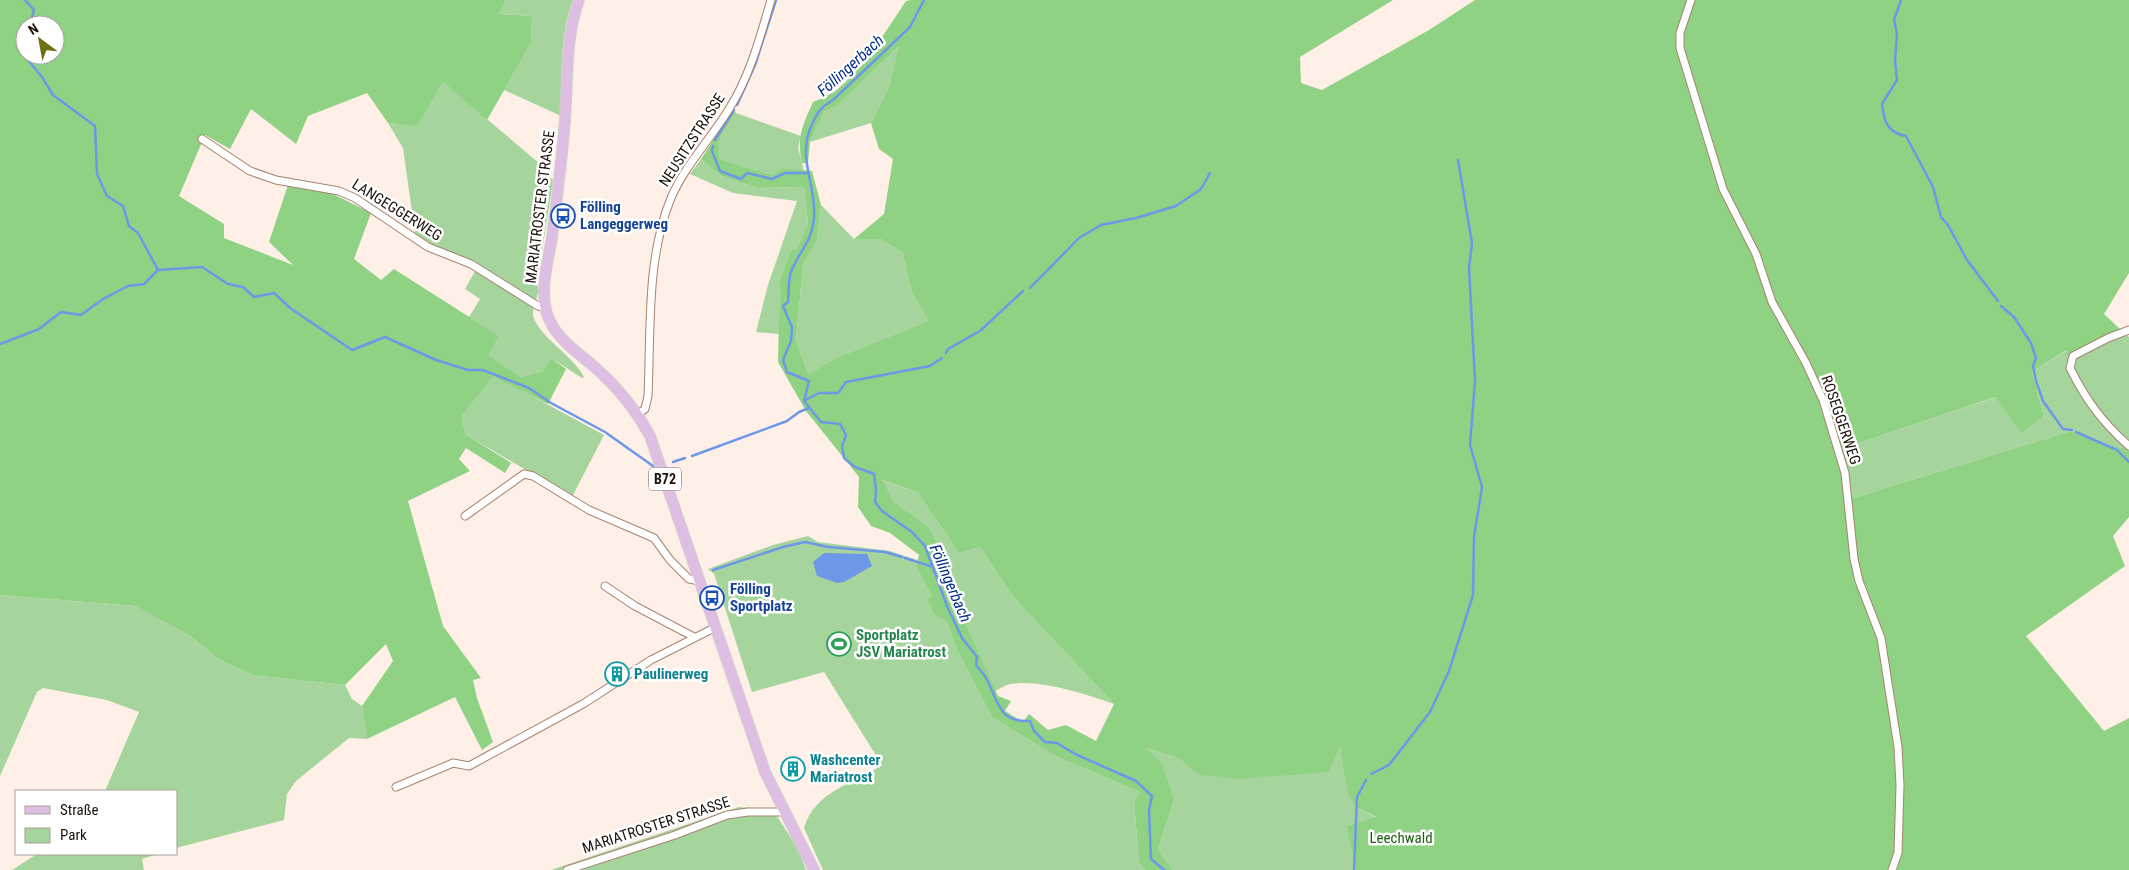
<svg xmlns="http://www.w3.org/2000/svg" width="2129" height="870" font-family="'Roboto Condensed',sans-serif">
<style>
.green{fill:#a6d49d}
.forest{fill:#8fd283;fill-rule:evenodd}
.water{fill:#6d98e8}
.lines{fill:none;stroke-linecap:round;stroke-linejoin:round}
.stream{stroke:#6d98e8;stroke-width:2.5}
.minor-casing{stroke:#a58471;stroke-width:9}
.primary-casing{stroke:#d2d0ce;stroke-width:12}
.minor{stroke:#fff;stroke-width:7}
.primary{stroke:#debee2;stroke-width:10}
.labels{text-anchor:middle;stroke-width:5;stroke-linejoin:round;paint-order:stroke}
.shield{fill:#fff;stroke:#625954;stroke-width:1}
.shield-label{font-size:14px;font-weight:bold;fill:#1e120b}
.street-label{font-size:15px;fill:#1e120b;stroke:#fff}
.transit-label{font-size:15px;font-weight:bold;fill:#164399;stroke:#fff;text-anchor:start}
.leisure-label{font-size:15px;font-weight:bold;fill:#27864d;stroke:#fff;text-anchor:start}
.culture-label{font-size:15px;font-weight:bold;fill:#0d838f;stroke:#fff;text-anchor:start}
.park-label{font-size:15px;fill:#1e5e11;stroke:#fff}
.water-label{font-size:16px;font-style:italic;fill:#022e8a;stroke:#fff}
</style>
<rect width="100%" height="100%" fill="#feefe7"/>
<!-- green -->
<path class="green" d="M506,0H573C559,37 562,77 561,116L504,90L531,43L532,16L499,14Z
M900,45L890,84L871,123L810,142L824,112L837,106Z
M443,82L546,169L548,176L553,180L537,284C542,297 528,308 535,321C547,343 572,355 584,377L582,378L551,358L543,371L521,377L489,355L499,336L469,317L480,299L465,289L479,264L435,247L415,233L403,148L388,123L417,125Z
M736,113L801,136L798,147L804,171L781,168L773,175L719,159L720,137Z
M701,159L721,176L757,188L804,187L808,223L796,250L792,248L780,279L779,334L756,332L768,285L797,201L733,193L690,174Z
M821,205L854,239H881L903,253L911,290L928,321L838,357L808,374L796,340L803,265L817,240Z
M2121,330L2129,337V451L2124,448L2101,444L2071,431L1853,498L1844,448L1997,397L2021,434L2044,416L2032,372L2068,350V356Z
M493,375L604,435L572,497C537,476 501,456 465,434L462,416Z
M881,480L917,492L959,553L980,547L1014,598L1114,704C1085,694 1040,679 1010,684C1005,685 1000,689 995,691L964,620L946,563L930,528L893,501Z
M808,536L818,542L890,551L917,560L916,566L931,595L927,600L934,615L947,622L957,650L992,717L1055,756L1140,792L1134,801L1139,862L1145,870H823L804,828C815,791 853,784 882,765L824,672L752,692L714,574L708,569L773,545Z
M0,595L135,606L192,637L218,659L252,675L345,685L352,699L362,706L367,739L349,738L296,781L287,794L284,820L176,848V791H105L139,712L107,700L43,688L37,692L0,776Z
M1340,745L1356,807L1377,818L1346,826L1356,870H1173L1158,849L1174,800L1142,746L1178,758L1197,774H1283L1329,772Z
M739,807L773,810L798,849L806,870H551Z
M37,854H158L142,859L144,870H12Z"/>
<!-- forest -->
<path class="forest" d="M0,0H506L499,14L532,16L531,43L487,120L443,82L417,126L388,123L367,93L308,116L296,144L251,109L230,149L205,135L179,196L224,224V238L293,265L269,242L288,185L329,192L371,213L354,259L381,280L394,269L499,336L489,355L521,377L543,371L551,358L566,369L548,404L493,376L462,416L465,434L511,463L505,473L466,448L459,459L470,471L408,501L443,626L481,678L473,680L477,698L493,742L482,750L455,697L367,739L362,706L393,661L386,644L345,685L252,675L218,659L192,637L135,606L0,595ZM25,25H55V55H25Z
M911,0H1393L1300,57L1301,83L1322,90L1429,30L1475,0H2129V273L2104,314L2121,330L2068,357L2067,350L2032,372L2044,416L2021,434L1996,397L1844,448L1853,498L2071,431L2101,444L2124,448L2129,451V517L2113,536L2125,566L2026,636L2104,731L2129,718V870H1356L1346,826L1376,817L1356,807L1348,794L1340,746L1329,772L1235,779L1197,774L1178,758L1144,747L1162,763L1174,800L1158,849L1173,870H1145L1139,862L1134,801L1140,792L1055,756L992,717L957,650L947,622L934,615L927,600L931,595L916,566L919,555L890,533L871,526L858,507L859,477L806,411L778,362L780,279L792,248L796,250L808,223L804,187L757,188L721,176L701,159L733,109L736,113L720,137L719,159L773,175L781,168L812,171L821,205L817,240L803,265L796,340L808,374L838,357L928,321L911,290L903,253L881,239H854L884,214L893,159L879,149L871,123L890,84L899,46L837,106L824,112L810,142L808,163H802C796,137 803,125 813,102C820,99 828,96 834,92C864,69 885,32 906,1ZM882,480L917,492L959,553L980,547L1014,598L1114,704L1096,741L1066,725L1048,730L1029,714L1023,722L1005,711L1011,701L998,696L964,620L946,563L930,528L893,501Z"/>
<!-- water -->
<path class="water" d="M824,553L867,554L872,566L844,582L837,583L817,576L813,562Z"/>
<g class="lines">
<!-- stream -->
<path class="stream" d="M25,0L34,10L30,24
M924,0L910,27L833,100C818,109 817,113 810,129C798,161 817,187 814,219C812,242 798,253 791,272C788,280 789,293 788,302L783,306L792,327L791,341L783,360L787,372L809,381L804,401L821,422L840,424L846,435L842,446L844,458L855,467L874,474L876,490L875,502L882,511L912,532L925,546L947,606L962,638L977,657L976,665C979,669 983,673 986,678C998,700 998,723 1030,721L1034,731L1045,742L1057,743L1075,754L1136,781L1152,796L1149,810L1151,859L1164,870
M1901,0L1894,20L1897,34L1895,60L1897,80L1882,104C1884,121 1887,133 1906,136L1933,187L1941,217L1948,225L1967,260L1998,301
M25,49L23,54L42,77L53,95L95,126L97,174L107,196L123,206L129,226L138,233L158,270
M737,105L755,65L776,0
M715,140L734,110
M713,146L712,151L720,171L741,179L747,173L772,179L785,173H808
M1030,288L1079,238L1101,225L1136,218L1176,206L1201,189L1210,173
M2001,306L2014,317L2031,343L2036,358L2033,366L2036,381L2043,401L2063,429L2072,430
M0,344L39,329L61,312L81,315L103,299L128,286L144,284L158,270L202,267L228,284L243,287L254,297L274,293L290,308L352,350L385,337L436,360L468,370H483L529,388L551,403L605,432L653,466
M946,353L948,349L980,331L1023,291
M804,401L819,393H838L846,382L930,366L942,358
M2076,432L2117,450L2129,462
M692,456L787,421L799,412L809,408
M673,462L685,458
M905,558L933,567
M713,570L783,547L805,542L828,547L885,552L902,557
M1371,774L1389,765L1430,712L1449,671L1473,595L1474,537L1482,487L1470,445L1475,381L1469,268L1472,243L1458,160
M1354,870L1357,797L1366,780"/>
<!-- minor casing -->
<g class="minor-casing">
<path id="minor" d="M1691,0L1680,33V48L1723,189L1756,254L1772,302L1806,363L1823,400L1845,473L1854,559L1859,581L1881,638L1898,747L1900,785L1898,853L1892,870
M202,139L250,171L276,180L339,191L355,198L428,247L471,264L538,306L545,308
M2129,330L2108,338L2073,356L2070,368C2086,400 2102,422 2129,446
M638,414L645,409L648,396C651,331 646,259 671,198C685,165 711,139 729,109C750,76 760,37 771,0
M465,516L524,474L533,476L589,510L654,538L670,560L689,579L700,581
M605,586L635,606L694,637
M396,787L453,763L469,766L583,704L651,660L716,627
M567,870L675,835L727,815L748,812H784"/>
</g>
<!-- primary casing -->
<g class="primary-casing">
<path id="primary" d="M579,0C565,38 568,80 565,120C562,159 557,198 552,237C548,262 538,295 549,319C558,341 582,355 599,371C620,390 636,410 650,436L765,772L814,870"/>
</g>
<!-- minor -->
<use href="#minor" class="minor"/>
<!-- primary -->
<use href="#primary" class="primary"/>
</g>
<!-- icons -->
<defs>
<g id="bus-ring" transform="scale(1.25)"><circle r="9.5" fill="#fff" stroke="#1a4fb4" stroke-width="1.5"/><path d="M-5-6H5V4H4V6H2V4H-2V6H-4V4H-5ZM-3.5-4V0h7V-4ZM-3.5 1.2v1.5H-2V1.2ZM2 1.2v1.5H3.5V1.2Z" fill="#1a4fb4"/></g>
<g id="stadium-ring" transform="scale(1.25)"><circle r="9.5" fill="#fff" stroke="#2e9e5b" stroke-width="1.5"/><path d="M0-5a6.5 5 0 1 0 0 10a6.5 5 0 1 0 0-10ZM-3.5-1.8h7v3.6h-7Z" fill="#2e9e5b"/></g>
<g id="building-ring" transform="scale(1.25)"><circle r="9.5" fill="#fff" stroke="#0f9aa8" stroke-width="1.5"/><path d="M-4-6H4V6H1V3H-1V6H-4ZM-2.5-4.3h1.7v1.8h-1.7ZM.8-4.3h1.7v1.8H.8ZM-2.5-1h1.7V.8h-1.7ZM.8-1h1.7V.8H.8Z" fill="#0f9aa8"/></g>
</defs>
<g fill-rule="evenodd">
<use href="#bus-ring" x="563" y="216"/>
<use href="#bus-ring" x="712" y="598"/>
<use href="#stadium-ring" x="839" y="644"/>
<use href="#building-ring" x="617" y="674"/>
<use href="#building-ring" x="793" y="769"/>
</g>
<g class="labels">
<!-- shield labels -->
<rect class="shield" x="649" y="467.5" width="32" height="23" rx="4"/>
<g class="shield-label">
<text x="665" y="484">B72</text>
</g>
<!-- street labels -->
<g class="street-label">
<text transform="translate(692 140) rotate(-57)" y="5">NEUSITZSTRASSE</text>
<text transform="translate(540 207) rotate(-83)" y="5">MARIATROSTER STRASSE</text>
<text transform="translate(397 210) rotate(32)" y="5">LANGEGGERWEG</text>
<text transform="translate(1841 420) rotate(71)" y="5">ROSEGGERWEG</text>
<text transform="translate(656 825) rotate(-18)" y="5">MARIATROSTER STRASSE</text>
</g>
<!-- transit labels -->
<g class="transit-label">
<text x="580" y="212">Fölling<tspan x="580" dy="17">Langeggerweg</tspan></text>
<text x="730" y="594">Fölling<tspan x="730" dy="17">Sportplatz</tspan></text>
</g>
<!-- leisure labels -->
<g class="leisure-label">
<text x="856" y="640">Sportplatz<tspan x="856" dy="17">JSV Mariatrost</tspan></text>
</g>
<!-- culture labels -->
<g class="culture-label">
<text x="634" y="679">Paulinerweg</text>
<text x="810" y="765">Washcenter<tspan x="810" dy="17">Mariatrost</tspan></text>
</g>
<!-- park labels -->
<g class="park-label">
<text x="1401" y="843">Leechwald</text>
</g>
<!-- water labels -->
<g class="water-label">
<text transform="translate(850 65) rotate(-42)" y="6">Föllingerbach</text>
<text transform="translate(951 583) rotate(67)" y="6">Föllingerbach</text>
</g>
</g>
<!-- legend -->
<rect x="15" y="790" width="162" height="65" fill="#ffffff" stroke="#a5a09d"/>
<rect x="25" y="806" width="25" height="8" fill="#debee2" stroke="#a5a09d"/>
<text x="60" y="815" font-size="15" fill="#1e120b">Straße</text>
<rect x="25" y="828" width="25" height="15" fill="#a6d49d" stroke="#a5a09d"/>
<text x="60" y="840" font-size="15" fill="#1e120b">Park</text>
<!-- north arrow -->
<g transform="translate(40 40) rotate(328)"><circle r="24" fill="#ffffff" stroke="#a5a09d"/>
<path d="M0-4L9 19L0 12L-9 19Z" fill="#716f11"/>
<text y="-8" font-size="14" font-weight="bold" text-anchor="middle" fill="#1e120b">N</text>
</g>
</svg>
